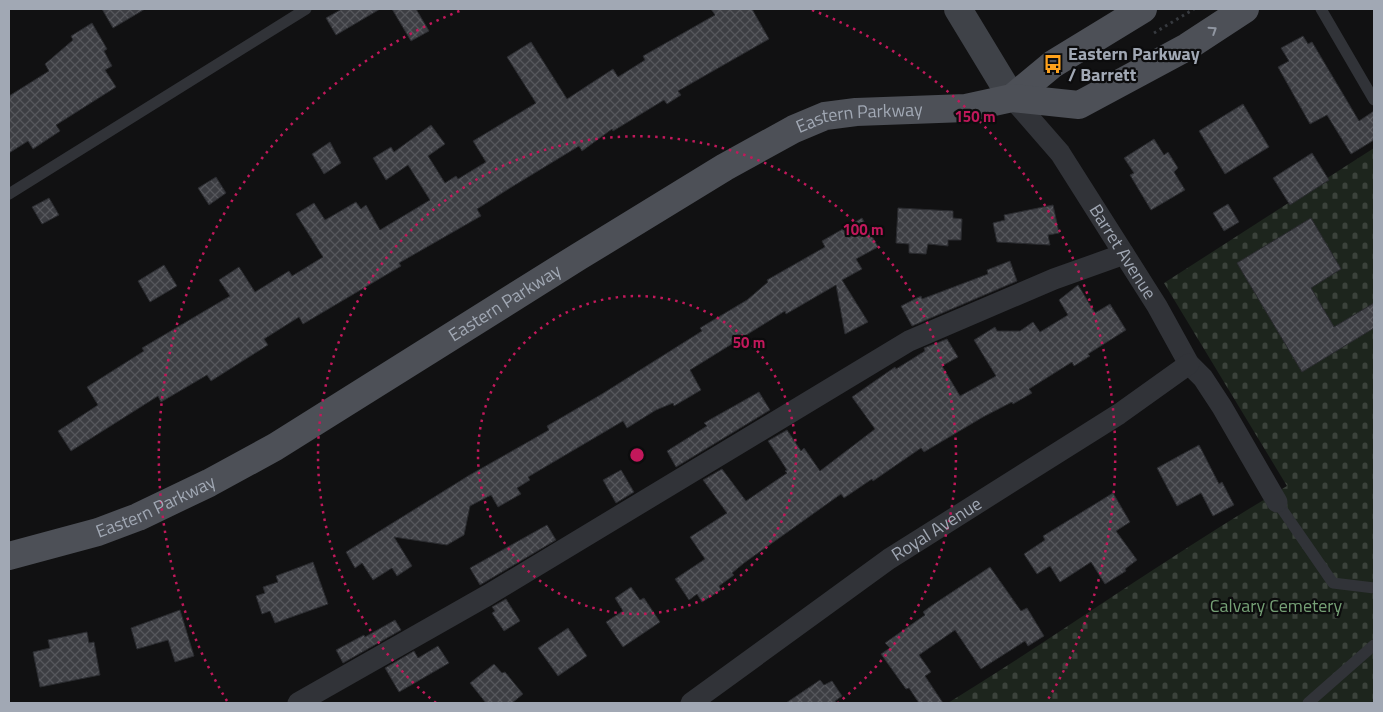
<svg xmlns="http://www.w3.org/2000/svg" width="1383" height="712" font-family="'Titillium Web',sans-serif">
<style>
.cemetery{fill:url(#cemetery-stones)}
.building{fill:url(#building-cross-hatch);stroke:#2a2b2f}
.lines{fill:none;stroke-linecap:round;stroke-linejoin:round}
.path{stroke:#373a3f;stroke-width:3;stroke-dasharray:2.5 4;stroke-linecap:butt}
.lane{stroke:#313338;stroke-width:11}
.street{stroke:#313338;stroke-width:21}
.secondary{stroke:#3f4248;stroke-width:28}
.primary{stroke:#4d5057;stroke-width:28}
.oneway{stroke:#9096a1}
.ring{fill:none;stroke:#c2185b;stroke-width:2.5;stroke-dasharray:2.5 5}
.labels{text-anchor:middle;stroke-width:4.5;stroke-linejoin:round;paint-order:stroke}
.poi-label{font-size:18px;font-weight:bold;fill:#a1a8b4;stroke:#0c0c0d;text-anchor:start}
.street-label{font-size:18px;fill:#a1a8b4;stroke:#0c0c0d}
.park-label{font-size:18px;fill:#76a176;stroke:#0c0c0d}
.centre{fill:#c2185b;stroke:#0c0c0d;stroke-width:2.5}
.ring-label{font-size:15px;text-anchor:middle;font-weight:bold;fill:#c2185b;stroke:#0c0c0d;stroke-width:4.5;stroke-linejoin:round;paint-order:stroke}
</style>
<defs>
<pattern id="cemetery-stones" width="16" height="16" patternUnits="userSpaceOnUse" patternTransform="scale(1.25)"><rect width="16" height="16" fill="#1d251d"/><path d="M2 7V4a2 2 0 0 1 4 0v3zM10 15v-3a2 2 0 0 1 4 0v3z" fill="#3b423b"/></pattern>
<pattern id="building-cross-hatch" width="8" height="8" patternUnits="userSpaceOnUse" patternTransform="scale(1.25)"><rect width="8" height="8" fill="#3d3e43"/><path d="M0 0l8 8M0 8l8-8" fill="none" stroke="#56575c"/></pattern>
</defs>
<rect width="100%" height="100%" fill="#111112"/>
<!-- cemetery -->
<path class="cemetery" d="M1374,148V703H948C1062,633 1171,554 1287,486L1164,283Z"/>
<!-- building -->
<path class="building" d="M102,9H145L113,28Z
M342,9H380L336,35L326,18Z
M392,9H416L429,31L411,41Z
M711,9H752L769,39L678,91L681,95L667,104L664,100L613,131L612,129L582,151L579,146L510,188L477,209L481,216L399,263L401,266L303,324L299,317L264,339L268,345L211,381L207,375L161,402L158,396L71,451L58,431L98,405L87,387L144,351L142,348L230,296L219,280L239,267L255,292L289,271L292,276L323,257L296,214L314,203L325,220L356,202L361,209L366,205L380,230L430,200L408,165L386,180L373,158L391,147L394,152L431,125L445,144L428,156L445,183L456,176L458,179L486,162L473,141L536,103L507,57L531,42L567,99L613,69L618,77L645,60L643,56L715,15Z
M92,23L107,49L104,51L112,66L105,70L116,87L56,125L60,131L33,149L28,141L9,153V96L49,71L45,64L73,40L71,36Z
M1303,36L1308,44L1312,42L1359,121L1374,111V140L1351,154L1327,115L1310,124L1278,67L1289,61L1281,48Z
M1243,104L1269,147L1225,174L1199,131Z
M1154,139L1164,155L1168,152L1178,168L1174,172L1185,190L1151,210L1130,175L1134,173L1124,158Z
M330,142L341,163L324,174L312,154Z
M1312,153L1329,180L1290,205L1273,178Z
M216,177L226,193L209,205L198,188Z
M49,198L59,215L42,224L32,207Z
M1228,204L1239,222L1224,231L1213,213Z
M1053,205L1059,233L1048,235L1050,245L997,242L993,223L1005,220L1004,215Z
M898,208L953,211V218L962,219L961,240H948V246L928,244L926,254L909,253V244L896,243Z
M862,218L878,247L856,259L862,269L842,280L868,322L845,334L836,285L786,314L785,311L690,370L701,390L674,406L673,403L656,410L627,428L623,421L528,477L530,480L517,488L521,494L498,507L491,495L470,506L464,535L447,545L394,537L412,566L397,576L392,568L373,580L362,563L355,568L346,552L468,476L549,430L547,426L602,394L702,331L700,328L747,300L768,282L767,280L825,247L822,241Z
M1311,218L1341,269L1311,288L1334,327L1374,303V328L1302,372L1237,263Z
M1010,261L1017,281L912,326L901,306L921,296L922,299L988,274L987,270Z
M164,265L177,286L150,302L138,281Z
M1078,285L1095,313L1110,304L1126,330L1088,354L1090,356L1074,366L1072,362L1029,389L1032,393L1013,404L1012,402L983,417L924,452L921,448L873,481L872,479L844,498L841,494L744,563L732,573L734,575L719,586L721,590L702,602L697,594L689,600L675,579L705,559L690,537L727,513L703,480L722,469L746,501L787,473L785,471L787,470L768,441L787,430L801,451L804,448L820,471L875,429L852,397L895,367L896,369L925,351L924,348L947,339L958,357L942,366L960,396L996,376L974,340L995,327L997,331H1020L1033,322L1040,332L1068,315L1059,300Z
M759,392L770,410L676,467L667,451L707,426L704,423Z
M1199,445L1219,484L1222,482L1234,505L1213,516L1201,493L1177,506L1157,468Z
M621,470L634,492L616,503L603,480Z
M1113,493L1130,522L1116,531L1137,560L1125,569L1126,571L1105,584L1091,562L1060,582L1050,566L1037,574L1024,554L1045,540L1043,536Z
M547,525L556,540L480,585L470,568Z
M313,562L328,604L275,623L270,611L262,614L256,596L265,593L263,587L278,582L276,576Z
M990,567L1021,611L1027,608L1044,636L1028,646L1025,641L981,669L955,630L919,655L931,672L925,676L943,703H919L909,688L906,689L881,654L890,648L885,643L925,615L923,612L931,606Z
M631,587L640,600L644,598L660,622L623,647L606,622L623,611L615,598Z
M506,599L520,621L504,631L492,613L495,611L492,607Z
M180,610L194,656L175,662L168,640L137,649L131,628Z
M395,620L401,630L343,663L336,650L364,635L365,637Z
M568,628L587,656L558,676L538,648Z
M87,632L89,643L94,642L100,675L40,687L33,652L50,648L48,640Z
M438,646L449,663L399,692L385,668L414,651L418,658Z
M494,664L502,673L505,672L523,694L512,703H486L470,683Z
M820,680L824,685L832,681L842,696L835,701L836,703H786Z"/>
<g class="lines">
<!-- path -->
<path class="path" d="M1154,33L1194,9"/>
<!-- lane -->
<path class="lane" d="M1321,9L1374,100
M9,194L306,9
M1277,502L1333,583L1374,588
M1308,703L1374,645"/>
<!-- street -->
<g class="street">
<path id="s1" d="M1012,98L1060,153L1157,306L1189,364L1203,378L1222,407L1277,502"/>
<path d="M298,703L488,595L909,341L1054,279L1124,254"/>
<path id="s2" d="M691,703L889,559L1119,414L1189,364"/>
</g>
<!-- secondary -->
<path class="secondary" d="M958,9L1012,98"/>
<!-- primary -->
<g class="primary">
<path d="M1012,98L1053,64L1143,9"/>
<path id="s3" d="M9,556L98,532L138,517L209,483L275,447L578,257L725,167L794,129L825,116L856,112L966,108L1012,98L1079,105L1187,47L1245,9"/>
</g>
</g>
<!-- one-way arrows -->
<defs><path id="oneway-chevron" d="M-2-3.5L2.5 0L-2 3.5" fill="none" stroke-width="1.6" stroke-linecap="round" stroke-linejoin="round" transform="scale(1.25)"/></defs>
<use class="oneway" href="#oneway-chevron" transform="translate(1213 30) rotate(-33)"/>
<!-- distance rings -->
<g class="ring">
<circle cx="637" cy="455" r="159"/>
<path d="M436 703A319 319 0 1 1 838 703"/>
<path d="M227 701A478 478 0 0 1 462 10M812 10A478 478 0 0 1 1047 701"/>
</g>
<!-- icons -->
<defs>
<g id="bus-bare" transform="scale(1.5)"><path d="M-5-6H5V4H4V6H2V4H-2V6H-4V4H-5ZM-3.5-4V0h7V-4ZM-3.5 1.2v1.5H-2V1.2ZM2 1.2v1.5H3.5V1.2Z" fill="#ffa21c" stroke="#0c0c0d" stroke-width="2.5" paint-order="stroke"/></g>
</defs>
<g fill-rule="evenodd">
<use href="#bus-bare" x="1053" y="64"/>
</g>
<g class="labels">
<!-- poi labels -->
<g class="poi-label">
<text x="1068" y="60">Eastern Parkway<tspan x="1068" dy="21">/ Barrett</tspan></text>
</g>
<!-- street labels -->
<g class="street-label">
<text dy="6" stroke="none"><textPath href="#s3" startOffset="965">Eastern Parkway</textPath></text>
<text dy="6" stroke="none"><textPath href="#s1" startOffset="190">Barret Avenue</textPath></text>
<text dy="6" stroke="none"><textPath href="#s3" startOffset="560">Eastern Parkway</textPath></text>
<text dy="6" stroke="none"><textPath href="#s3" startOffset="155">Eastern Parkway</textPath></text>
<text dy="6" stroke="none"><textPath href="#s2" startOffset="301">Royal Avenue</textPath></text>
</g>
<!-- park labels -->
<g class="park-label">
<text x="1276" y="612">Calvary Cemetery</text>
</g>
</g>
<circle cx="637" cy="455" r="8" class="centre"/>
<g class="ring-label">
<text x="975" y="122">150 m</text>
<text x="863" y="235">100 m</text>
<text x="749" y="348">50 m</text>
</g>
<!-- border -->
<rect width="1383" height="712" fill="none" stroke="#a1a8b4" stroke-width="20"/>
</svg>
